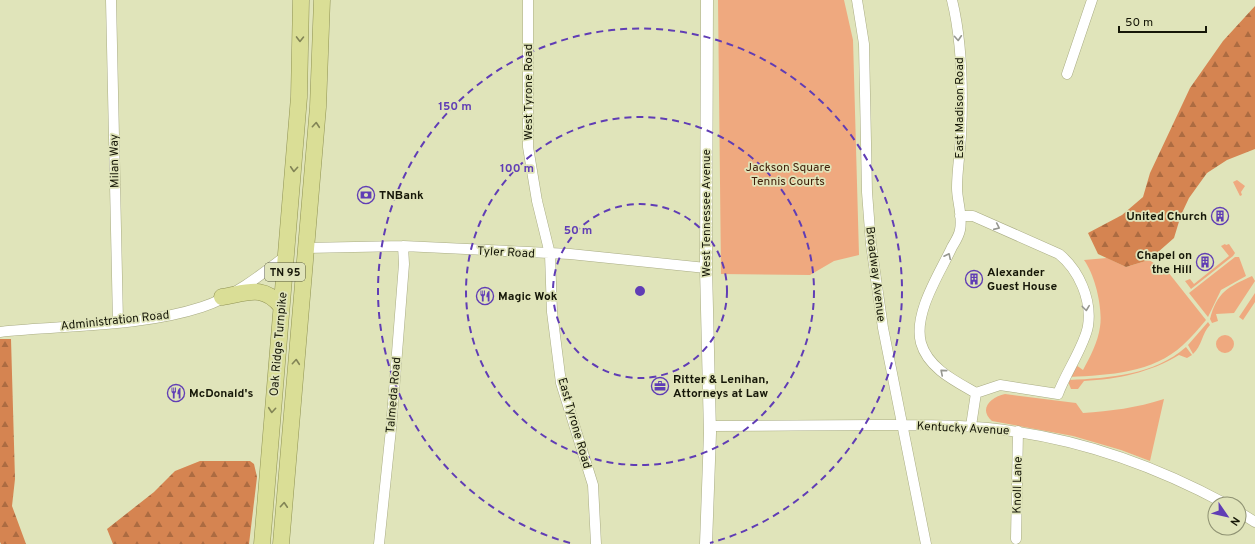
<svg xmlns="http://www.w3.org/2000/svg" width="1255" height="544" font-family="Overpass,sans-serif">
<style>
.green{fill:#efa97f}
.forest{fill:url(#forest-firs)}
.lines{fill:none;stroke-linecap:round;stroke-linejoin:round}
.minor-casing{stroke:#a9ac84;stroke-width:11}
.tertiary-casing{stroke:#a9ac84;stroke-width:13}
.trunk-casing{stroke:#8f9253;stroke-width:17}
.minor{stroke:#fff;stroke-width:10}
.tertiary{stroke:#fff;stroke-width:12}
.trunk{stroke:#dade96;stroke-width:16}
.oneway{stroke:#969790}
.oneway2{stroke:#828456}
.ring{fill:none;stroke:#603db5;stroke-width:2;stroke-dasharray:7 5}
.labels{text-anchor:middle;stroke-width:3.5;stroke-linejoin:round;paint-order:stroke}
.shield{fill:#e0e4ba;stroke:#53543d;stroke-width:1}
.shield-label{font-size:11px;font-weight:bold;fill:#161708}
.street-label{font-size:12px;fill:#161708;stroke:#e0e4ba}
.park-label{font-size:12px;fill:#41200b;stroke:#e0e4ba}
.poi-label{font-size:12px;font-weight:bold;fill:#161708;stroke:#e0e4ba;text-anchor:start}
.centre{fill:#603db5;stroke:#e0e4ba;stroke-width:2}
.ring-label{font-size:12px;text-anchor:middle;font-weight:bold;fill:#603db5;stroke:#e0e4ba;stroke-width:3.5;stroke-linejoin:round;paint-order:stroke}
</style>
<defs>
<pattern id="forest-firs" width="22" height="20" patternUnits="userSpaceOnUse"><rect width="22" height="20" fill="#d58451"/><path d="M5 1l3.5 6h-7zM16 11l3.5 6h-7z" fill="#ac6b41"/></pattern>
</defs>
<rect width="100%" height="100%" fill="#e0e4ba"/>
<!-- green -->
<path class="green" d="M718,0H844L853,40L859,255L834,261L810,275L721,274Z
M1237,180L1245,186L1241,192L1242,195L1240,196L1233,182Z
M1225,244L1226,245L1229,244L1235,253L1233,256L1191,289L1185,281L1190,279L1194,284L1229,256L1221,246Z
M1235,257H1239L1246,276L1221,290L1208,317L1189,293Z
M1107,258L1126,267L1149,260L1168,272L1206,320C1199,328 1192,337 1183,345C1153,373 1109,375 1070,377L1076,365L1083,370C1090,357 1098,342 1100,327C1103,308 1095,275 1084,260Z
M1252,276L1255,281L1234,313L1216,314L1218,321L1212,323L1210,319C1217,292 1228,287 1252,276Z
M1255,293V302L1243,320L1239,317Z
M1208,322L1210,325C1202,333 1202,346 1193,354L1188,345Z
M1216 344a9 9 0 1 1 18 0a9 9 0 1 1-18 0Z
M1186,347L1192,355L1187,358L1179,355C1149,373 1118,379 1084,381L1078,389H1071L1069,384V380C1110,378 1154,375 1186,347Z
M1005,394L1076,403L1083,413C1110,411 1137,408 1164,399L1150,461L1121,450L1073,436L992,421C978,409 991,397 1005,394Z"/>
<!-- forest -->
<path class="forest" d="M1255,6V149L1227,160L1207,173L1189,198L1181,215L1174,238L1149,260L1126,267L1098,254L1088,233L1122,215L1143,197L1150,173L1190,88L1223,41Z
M0,339H11L15,479L12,506L26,544H1L0,542Z
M200,461H250L254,464L257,477L249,544H113L107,529L154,492L175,471Z"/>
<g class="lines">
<!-- minor casing -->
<g class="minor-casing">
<path id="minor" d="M111,0L118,322
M528,0V147L537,201L550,254L552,312L561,383L593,485L596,544
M857,0L864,44L867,192L871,244L883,328L926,544
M952,0C962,41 963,94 961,136C960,153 957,171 957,188C957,201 963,216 960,230C959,236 955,242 952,247C940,273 913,313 921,343C928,368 955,381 976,393
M1067,74L1092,0
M960,216H973L1059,254C1079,270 1092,300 1088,326C1085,345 1065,374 1058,394L1000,385L976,393L971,426
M306,248L403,246L570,254L706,268
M0,332C65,325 141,327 202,307C233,297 261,275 287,255
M710,426C766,426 821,425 877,425C924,425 972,424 1018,432C1092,443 1161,469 1226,504
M1239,512L1255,522
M1016,539L1018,431
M379,544L391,429L404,264L403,246"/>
</g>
<!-- tertiary casing -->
<g class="tertiary-casing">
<path id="tertiary" d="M706,544L710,433L706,268L707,0"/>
</g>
<!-- trunk casing -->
<g class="trunk-casing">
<path id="trunk" d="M222,297C247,293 263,284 281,306
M262,544L299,97L301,0
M281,544L318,107L322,0"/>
</g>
<!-- minor -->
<use href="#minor" class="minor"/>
<!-- tertiary -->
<use href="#tertiary" class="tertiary"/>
<!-- trunk -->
<use href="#trunk" class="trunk"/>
</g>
<!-- one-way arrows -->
<defs><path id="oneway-chevron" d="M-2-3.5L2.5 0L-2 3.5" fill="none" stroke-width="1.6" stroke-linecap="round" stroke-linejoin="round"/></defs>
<g class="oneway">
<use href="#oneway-chevron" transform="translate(958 38) rotate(86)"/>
<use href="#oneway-chevron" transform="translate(997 227) rotate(24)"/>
<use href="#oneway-chevron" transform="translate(948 256) rotate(-64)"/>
<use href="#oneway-chevron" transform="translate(1086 308) rotate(83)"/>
<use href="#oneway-chevron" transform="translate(943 372) rotate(-140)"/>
</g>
<g class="oneway2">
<use href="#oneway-chevron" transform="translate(300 39) rotate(91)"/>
<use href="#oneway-chevron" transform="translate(316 125) rotate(-85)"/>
<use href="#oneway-chevron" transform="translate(294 169) rotate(94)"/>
<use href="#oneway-chevron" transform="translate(296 362) rotate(-85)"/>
<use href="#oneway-chevron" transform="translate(272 410) rotate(95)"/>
<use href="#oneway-chevron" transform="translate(284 505) rotate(-86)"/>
</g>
<!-- distance rings -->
<g class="ring">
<circle cx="640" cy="291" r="87"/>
<circle cx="640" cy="291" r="174"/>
<path d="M570 543A262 262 0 1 1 710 543"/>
</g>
<!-- icons -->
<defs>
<g id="bank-ring" transform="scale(0.9)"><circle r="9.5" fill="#e0e4ba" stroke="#603db5" stroke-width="1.5"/><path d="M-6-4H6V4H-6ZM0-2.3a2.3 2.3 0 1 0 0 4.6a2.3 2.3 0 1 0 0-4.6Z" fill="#603db5"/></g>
<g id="building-ring" transform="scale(0.9)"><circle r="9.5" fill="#e0e4ba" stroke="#603db5" stroke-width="1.5"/><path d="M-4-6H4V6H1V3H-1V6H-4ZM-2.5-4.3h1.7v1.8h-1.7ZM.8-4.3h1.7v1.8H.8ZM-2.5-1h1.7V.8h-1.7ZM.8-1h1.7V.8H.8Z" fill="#603db5"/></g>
<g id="restaurant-ring" transform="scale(0.9)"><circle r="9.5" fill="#e0e4ba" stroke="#603db5" stroke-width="1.5"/><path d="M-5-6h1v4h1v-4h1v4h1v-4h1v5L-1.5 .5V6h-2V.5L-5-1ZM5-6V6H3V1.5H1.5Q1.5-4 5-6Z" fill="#603db5"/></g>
<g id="office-ring" transform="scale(0.9)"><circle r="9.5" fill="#e0e4ba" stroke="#603db5" stroke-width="1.5"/><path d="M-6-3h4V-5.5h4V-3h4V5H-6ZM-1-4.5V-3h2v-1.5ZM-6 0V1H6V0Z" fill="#603db5"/></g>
</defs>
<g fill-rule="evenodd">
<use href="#bank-ring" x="366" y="195"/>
<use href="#building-ring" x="1220" y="216"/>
<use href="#building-ring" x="1205" y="262"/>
<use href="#building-ring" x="974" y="279"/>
<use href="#restaurant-ring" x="485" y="296"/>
<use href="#office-ring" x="660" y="386"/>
<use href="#restaurant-ring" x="176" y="393"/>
</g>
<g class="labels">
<!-- shield labels -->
<rect class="shield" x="265" y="263" width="40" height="18" rx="3"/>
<g class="shield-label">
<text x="285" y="276">TN 95</text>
</g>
<!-- street labels -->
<g class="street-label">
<text transform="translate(528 92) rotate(-90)" y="4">West Tyrone Road</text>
<text transform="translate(959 108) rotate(-90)" y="4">East Madison Road</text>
<text transform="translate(114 161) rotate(-91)" y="4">Milan Way</text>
<text transform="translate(706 213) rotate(-90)" y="4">West Tennessee Avenue</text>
<text transform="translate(506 252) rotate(3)" y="4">Tyler Road</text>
<text transform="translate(876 274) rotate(83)" y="4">Broadway Avenue</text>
<text transform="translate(115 320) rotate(-6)" y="4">Administration Road</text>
<text transform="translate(278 344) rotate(-85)" y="4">Oak Ridge Turnpike</text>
<text transform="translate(393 395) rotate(-85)" y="4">Talmeda Road</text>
<text transform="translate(575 423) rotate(74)" y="4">East Tyrone Road</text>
<text transform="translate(963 428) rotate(3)" y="4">Kentucky Avenue</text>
<text transform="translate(1017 485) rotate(-89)" y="4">Knoll Lane</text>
</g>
<!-- park labels -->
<g class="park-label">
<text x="788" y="171">Jackson Square<tspan x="788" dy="14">Tennis Courts</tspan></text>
</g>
<!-- poi labels -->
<g class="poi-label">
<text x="379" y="199">TNBank</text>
<text x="1207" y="220" text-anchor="end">United Church</text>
<text x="1192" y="259" text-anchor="end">Chapel on<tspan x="1192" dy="14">the Hill</tspan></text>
<text x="987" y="276">Alexander<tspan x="987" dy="14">Guest House</tspan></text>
<text x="498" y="300">Magic Wok</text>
<text x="673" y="383">Ritter &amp; Lenihan,<tspan x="673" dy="14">Attorneys at Law</tspan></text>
<text x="189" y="397">McDonald's</text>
</g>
</g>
<circle cx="640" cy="291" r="6" class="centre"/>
<g class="ring-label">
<text x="455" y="110">150 m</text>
<text x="517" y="172">100 m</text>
<text x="578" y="234">50 m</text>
</g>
<!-- north arrow -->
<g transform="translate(1227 516) rotate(124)"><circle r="19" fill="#e0e4ba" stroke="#8f9273"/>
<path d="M0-3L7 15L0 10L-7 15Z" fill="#603db5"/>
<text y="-6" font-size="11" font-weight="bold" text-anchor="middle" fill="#161708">N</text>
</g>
<!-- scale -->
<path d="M1119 26v6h87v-6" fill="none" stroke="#161708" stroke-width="2"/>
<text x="1125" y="26" font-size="12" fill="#161708" stroke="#e0e4ba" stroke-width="3" paint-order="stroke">50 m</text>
</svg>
